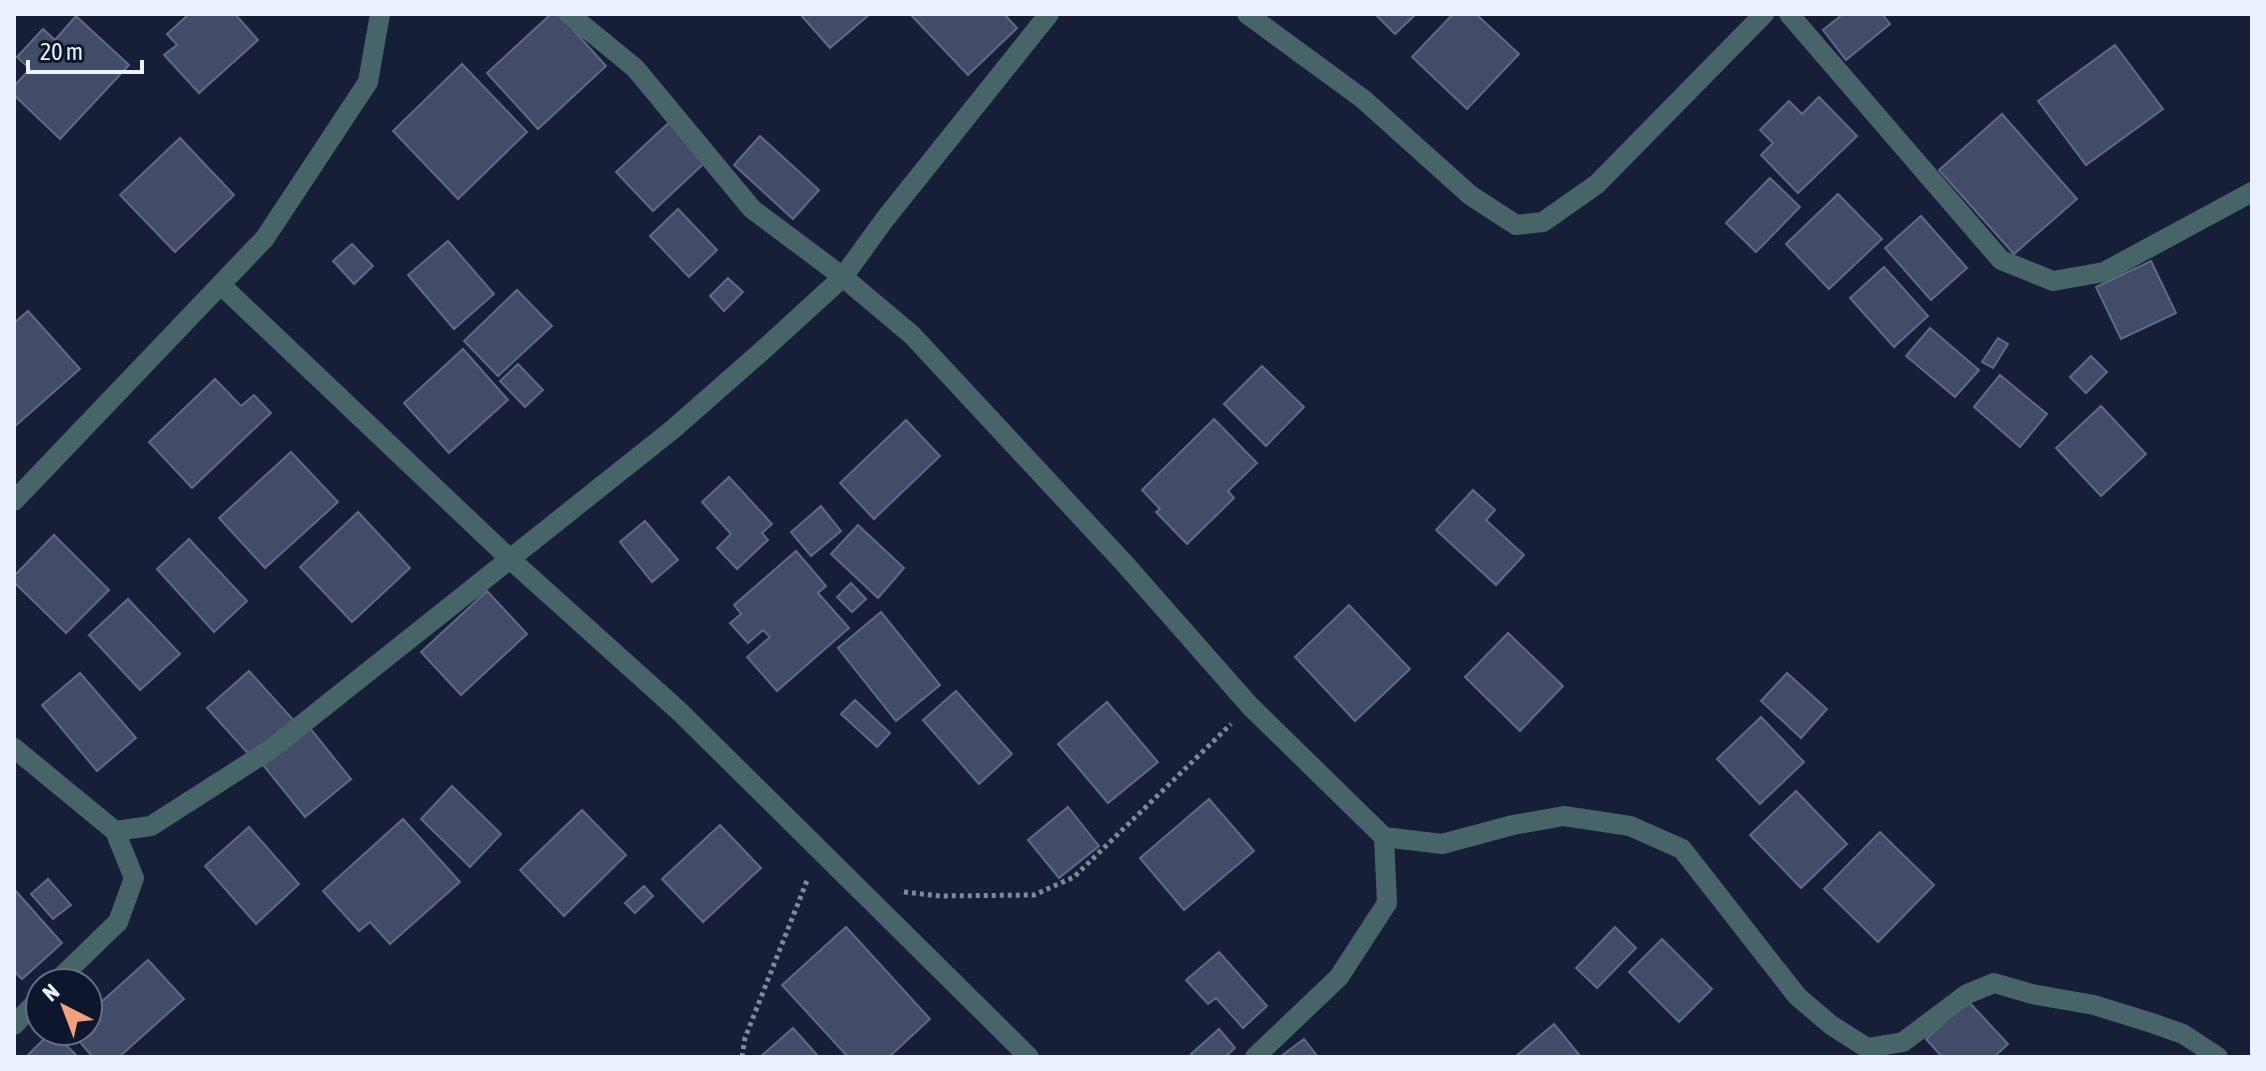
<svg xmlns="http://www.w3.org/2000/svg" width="2266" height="1071" font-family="'Asap Condensed',sans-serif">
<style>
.building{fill:#424c68;stroke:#5f6a87;stroke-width:2}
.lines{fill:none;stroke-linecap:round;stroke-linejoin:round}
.path{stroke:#81889b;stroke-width:5;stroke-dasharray:4 4;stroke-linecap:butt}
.minor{stroke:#476468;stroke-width:20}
</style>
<rect width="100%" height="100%" fill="#171f38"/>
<!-- building -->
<path class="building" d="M189,14H235L258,40L199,93L164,55L177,45L167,34Z
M551,14H559L606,66L538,129L487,73Z
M800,14H870L830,48Z
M910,14H1004L1017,28L968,75Z
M1375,14H1416L1395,34Z
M1453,14H1476L1519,54L1467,109L1412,57Z
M1843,14H1882L1890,24L1846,60L1823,30Z
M76,16L129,65L60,139L14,95V86L30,69L17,57L43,29L55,40Z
M2115,45L2163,109L2086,165L2038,101Z
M462,64L527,132L458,199L393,131Z
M1819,97L1857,136L1798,193L1761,155L1773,143L1760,130L1789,101L1802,114Z
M2002,114L2077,199L2014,254L1939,170Z
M676,116L713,155L653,211L616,172Z
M760,136L819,190L793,219L734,165Z
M180,138L234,195L175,252L120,195Z
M1770,178L1800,207L1756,252L1726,223Z
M1838,194L1882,239L1829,289L1786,244Z
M678,209L717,250L689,277L650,236Z
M1921,216L1967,268L1931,300L1885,248Z
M448,241L494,294L454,329L408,275Z
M352,244L373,266L354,284L333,261Z
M2151,261L2176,313L2121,339L2096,287Z
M1884,267L1928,316L1894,347L1850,298Z
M728,278L743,292L724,311L710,296Z
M517,290L552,326L498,376L464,341Z
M28,311L80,369L14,427V323Z
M1930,328L1979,370L1955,397L1906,356Z
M1998,338L2008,344L1993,368L1982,362Z
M463,349L508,400L449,453L404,403Z
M2091,356L2107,372L2086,393L2070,377Z
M518,364L543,390L525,407L500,381Z
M1262,366L1304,407L1266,446L1224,404Z
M2000,375L2047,414L2020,447L1974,407Z
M215,379L241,406L254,395L271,413L192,488L149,442Z
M2101,406L2146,454L2101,496L2056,448Z
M1214,419L1257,463L1228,491L1234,498L1187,544L1156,512L1160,509L1142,490Z
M906,420L940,456L874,519L840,483Z
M291,452L338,502L265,568L219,518Z
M729,477L772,524L762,533L768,540L737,569L717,548L731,534L702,502Z
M1473,490L1495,510L1486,520L1524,555L1496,585L1436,530Z
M821,506L841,531L811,556L791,532Z
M358,512L410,568L352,622L300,567Z
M645,521L678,560L652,582L620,542Z
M858,525L904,568L878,598L831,554Z
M54,535L109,590L66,633L14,582V576Z
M189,539L247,601L214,632L157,569Z
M796,551L826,586L818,593L849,628L777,691L747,657L770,637L763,630L748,643L730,623L741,614L734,605Z
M851,583L866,599L852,612L837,597Z
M487,591L527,634L461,695L421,652Z
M128,599L180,654L140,690L89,635Z
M1349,605L1410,669L1355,721L1295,657Z
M881,612L940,685L896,721L838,648Z
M1508,633L1563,686L1520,731L1465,677Z
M249,671L296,723L254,760L207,708Z
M80,673L136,738L97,771L42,705Z
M1787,673L1827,709L1801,738L1761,701Z
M956,691L1012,754L979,784L923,720Z
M855,700L890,733L877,747L841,714Z
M1107,702L1158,762L1108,803L1058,744Z
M1761,717L1804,762L1760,804L1717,759Z
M309,727L351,779L305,817L263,765Z
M452,786L501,834L470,867L421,819Z
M1796,791L1847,844L1801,888L1750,835Z
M1209,799L1254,851L1184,910L1140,858Z
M1068,807L1099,846L1059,878L1028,840Z
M582,810L626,855L564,916L520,870Z
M403,819L460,882L390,944L370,922L359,931L323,891Z
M720,825L761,868L703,922L662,879Z
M249,827L299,884L256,924L205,866Z
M1880,832L1934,885L1878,942L1824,889Z
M48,879L71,905L53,919L31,894Z
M644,886L653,896L635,913L625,903Z
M14,889L62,943L22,979L14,971Z
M846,927L930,1019L889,1057H848L782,985Z
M1615,927L1636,948L1597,988L1576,968Z
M1662,939L1712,989L1679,1022L1629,972Z
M1219,952L1267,1006L1243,1028L1216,998L1208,1004L1186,980Z
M148,960L184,999L119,1057H93L70,1031H88V1014Z
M1968,1001L2008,1044L1994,1057H1942L1926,1039Z
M1554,1024L1581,1057H1515Z
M793,1028L819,1057H760Z
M1219,1029L1235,1048L1225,1057H1194L1191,1054Z
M52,1031L78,1057H26Z
M1304,1039L1318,1057H1280Z"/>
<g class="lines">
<!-- path -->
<path class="path" d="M904,892L940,896L1034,895L1074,877L1231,724
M742,1057L745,1038L808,878"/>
<!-- minor -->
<path class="minor" d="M569,14L635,68L752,209L843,277L912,335L1125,564L1250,706L1384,837L1442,844L1513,825L1564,816L1630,826L1682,849L1797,996L1831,1025L1867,1048L1903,1042L1967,994L1994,983L2032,994L2094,1005L2152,1023L2183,1034L2218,1057
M1247,14L1363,99L1470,195L1516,225L1543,222L1597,184L1764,14
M1789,14L2001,260L2053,281L2104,272L2252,192
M221,285L510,559L679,711L1029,1057
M14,501L265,238L368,82L380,14
M14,748L115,831L134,878L118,922L55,983
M115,831L151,826L271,749L672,430L762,351L843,277L885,219L1049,14
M14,1025L40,998
M1255,1057L1339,977L1387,903L1384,837"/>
</g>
<!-- border -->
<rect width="2266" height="1071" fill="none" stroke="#ebf1ff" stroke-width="32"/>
<!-- north arrow -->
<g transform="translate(64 1007) rotate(318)"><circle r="38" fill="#0e162e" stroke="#666e82" stroke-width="2"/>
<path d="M0-6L14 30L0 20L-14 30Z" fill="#f2a17e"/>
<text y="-12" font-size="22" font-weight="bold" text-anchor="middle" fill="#ebf1ff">N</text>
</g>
<!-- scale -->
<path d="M28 60v12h114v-12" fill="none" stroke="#ebf1ff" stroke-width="4"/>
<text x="40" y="60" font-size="24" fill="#ebf1ff" stroke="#0e162e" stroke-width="6" paint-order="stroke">20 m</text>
</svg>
